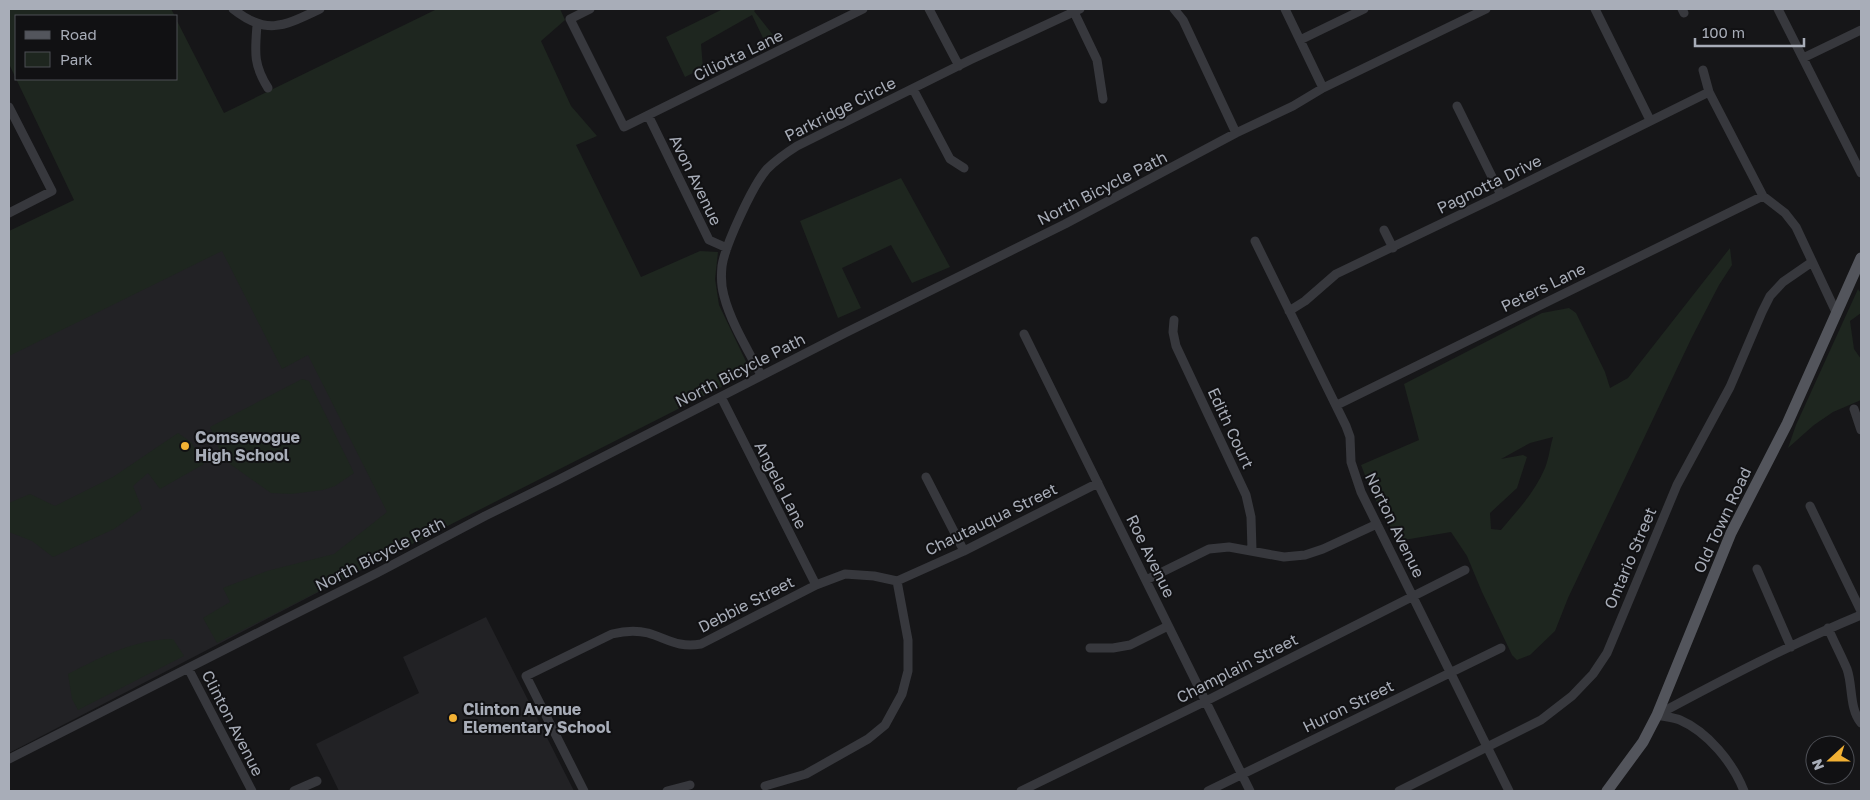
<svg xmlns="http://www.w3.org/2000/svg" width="1870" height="800" font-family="'Golos Text',sans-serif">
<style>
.built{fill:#222225}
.green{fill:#1e261f;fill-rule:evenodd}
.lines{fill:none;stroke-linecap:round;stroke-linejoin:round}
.minor{stroke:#37383d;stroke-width:9}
.major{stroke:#53555c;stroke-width:11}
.poi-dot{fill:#f2b134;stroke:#111113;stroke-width:2}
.labels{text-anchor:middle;stroke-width:4;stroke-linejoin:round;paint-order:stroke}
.street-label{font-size:16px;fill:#a8adb8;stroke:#111113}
.poi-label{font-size:16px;font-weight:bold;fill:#a8adb8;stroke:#111113;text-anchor:start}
</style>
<rect width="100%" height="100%" fill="#161618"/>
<!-- built -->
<path class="built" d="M251,222L411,544L9,753V347Z
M486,617L574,791H339L316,744L419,693L403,657Z"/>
<!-- green -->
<path class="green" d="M9,9H171L175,16H16V79H176V19L224,113L437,9H560L565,20L541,41L571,106L597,136L576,145L641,277L700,251L718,252L715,279L719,305L751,372L217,643L203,618L230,602L223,588L267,571L334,554L387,512L308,355L282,369L222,251L9,356V231L74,200L9,64Z
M723,9H756L754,11L777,40L765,42L752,15L701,44L703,68L685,77L666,37Z
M901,178L950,267L912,283L891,245L842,268L861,308L838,318L800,221Z
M1730,248L1732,265L1719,285L1692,337L1568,598L1555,631L1530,655L1517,660L1512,655L1482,592L1467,556L1451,532L1398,541L1372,493L1361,465L1419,440L1404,384L1542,313L1569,308L1576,313L1605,372L1610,388L1628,378ZM1553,437C1550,447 1549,458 1545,468C1535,492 1517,511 1501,530L1491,529L1490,513L1517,488L1527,457L1523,455L1501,459L1530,443Z
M1858,289L1861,293V313L1850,321L1854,349L1861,359V400L1833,412L1814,425L1788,448L1796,425Z
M302,379L309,381L354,473L335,486L323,490L291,494L271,493L230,464L219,449L210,427Z
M178,433L191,442L204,464L160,489L148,473L133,486L142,509L114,529L53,557L32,541L9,532V503L30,494L55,506L113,477Z
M173,639L184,656L78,710L72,699L68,674C104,656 132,640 173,639Z"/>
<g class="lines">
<!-- minor -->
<path class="minor" d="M233,9C267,36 284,26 320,9
M590,9L570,19L624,127L863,9
M929,9L959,66
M1174,9L1183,20L1236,133
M1285,9L1323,88
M1595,9L1650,120
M1682,9L1684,13
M1778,9L1861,173
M1074,12L1097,60L1103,99
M257,25C255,52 253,64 268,88
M1300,40L1364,9
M1803,58L1861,30
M1703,70L1709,92L1763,196L1785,213L1796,227L1836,312
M913,89L950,159L964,168
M1457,106L1501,195
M9,107L52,191L9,213
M648,115L709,240L727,248
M1384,230L1393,248
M1255,241L1346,426L1350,437L1351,462L1361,492L1509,791
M1289,311L1305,301L1336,274L1501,195L1709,92
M1174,320L1173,332L1176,346L1246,495L1251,517L1252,550
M1024,334L1250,791
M761,375C748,350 731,323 724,296C721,286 721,276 722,266C725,245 753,185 767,169C776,160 786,153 797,146L970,60L1080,9
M721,397L816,585
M1337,405L1763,196
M1854,409L1861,430
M926,477L964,551
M1810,506L1861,611
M1757,569L1791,647
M1146,580L1209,549L1229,547L1284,557L1305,555L1323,549L1377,524
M897,581L964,551L1098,483
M1828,628C1834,642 1841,655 1847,669C1853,686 1849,708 1861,723
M1090,648H1113L1130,645L1168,626
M188,668L252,791
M1657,715C1724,679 1791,644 1861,615
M1657,715C1664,717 1673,717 1680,720C1708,732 1733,763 1744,791
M9,759L277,623L377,573L485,516L558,480L845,333L1065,224L1236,133L1293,106L1323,88L1486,9
M765,786L806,774L868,739L885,725L902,694L908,671V640L897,581
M294,791L317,781
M584,791L526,676L612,634C624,631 636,630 648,633C668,639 678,648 701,644L816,585L845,574L874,576L897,581
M667,791L690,785
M1021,791L1206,701L1465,570
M1208,791L1501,648
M1399,791L1541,720L1572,696L1593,674L1607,653L1677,485L1730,387L1762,312L1770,296L1783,282L1812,262"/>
<!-- major -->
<path class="major" d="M1607,791L1643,742L1657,715L1731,533L1787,424L1861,258"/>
</g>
<!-- markers -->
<g class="poi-dot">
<circle cx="185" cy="446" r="5"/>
<circle cx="453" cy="718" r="5"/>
</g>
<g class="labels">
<!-- street labels -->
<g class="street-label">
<text transform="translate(738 55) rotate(-26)" y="6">Ciliotta Lane</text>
<text transform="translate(840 109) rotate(-27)" y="6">Parkridge Circle</text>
<text transform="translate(696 180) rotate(64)" y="6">Avon Avenue</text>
<text transform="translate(1489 184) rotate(-26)" y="6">Pagnotta Drive</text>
<text transform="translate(1102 188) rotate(-27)" y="6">North Bicycle Path</text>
<text transform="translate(1543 287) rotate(-26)" y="6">Peters Lane</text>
<text transform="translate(740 370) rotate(-27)" y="6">North Bicycle Path</text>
<text transform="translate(1231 428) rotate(65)" y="6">Edith Court</text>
<text transform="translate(781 485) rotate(63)" y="6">Angela Lane</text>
<text transform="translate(991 519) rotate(-26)" y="6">Chautauqua Street</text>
<text transform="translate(1722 520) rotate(-65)" y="6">Old Town Road</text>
<text transform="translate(1395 525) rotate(64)" y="6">Norton Avenue</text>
<text transform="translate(380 554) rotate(-27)" y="6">North Bicycle Path</text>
<text transform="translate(1151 556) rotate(64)" y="6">Roe Avenue</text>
<text transform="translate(1630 558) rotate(-67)" y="6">Ontario Street</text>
<text transform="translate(746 604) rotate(-27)" y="6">Debbie Street</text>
<text transform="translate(1237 668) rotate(-27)" y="6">Champlain Street</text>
<text transform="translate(1348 706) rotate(-26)" y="6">Huron Street</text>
<text transform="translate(233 723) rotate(63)" y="6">Clinton Avenue</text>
</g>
<!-- poi labels -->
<g class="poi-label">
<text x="195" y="443">Comsewogue<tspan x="195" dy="18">High School</tspan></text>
<text x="463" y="715">Clinton Avenue<tspan x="463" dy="18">Elementary School</tspan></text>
</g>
</g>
<!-- border -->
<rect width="1870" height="800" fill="none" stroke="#a8adb8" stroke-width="20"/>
<!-- legend -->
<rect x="15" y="15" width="162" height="65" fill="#111113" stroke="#4d4f55"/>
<rect x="25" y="31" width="25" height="8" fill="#53555c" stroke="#4d4f55"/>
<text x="60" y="40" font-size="15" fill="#a8adb8">Road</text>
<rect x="25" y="52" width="25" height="15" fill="#1e261f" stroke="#4d4f55"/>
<text x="60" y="65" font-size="15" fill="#a8adb8">Park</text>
<!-- north arrow -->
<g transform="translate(1830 760) rotate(249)"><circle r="24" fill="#111113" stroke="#4d4f55"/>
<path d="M0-4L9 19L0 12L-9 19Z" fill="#f2b134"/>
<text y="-8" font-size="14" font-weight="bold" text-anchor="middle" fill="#a8adb8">N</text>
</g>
<!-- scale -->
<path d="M1695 38v8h109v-8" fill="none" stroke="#a8adb8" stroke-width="2.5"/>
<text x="1702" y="38" font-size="15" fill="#a8adb8" stroke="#111113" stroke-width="4" paint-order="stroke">100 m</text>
</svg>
